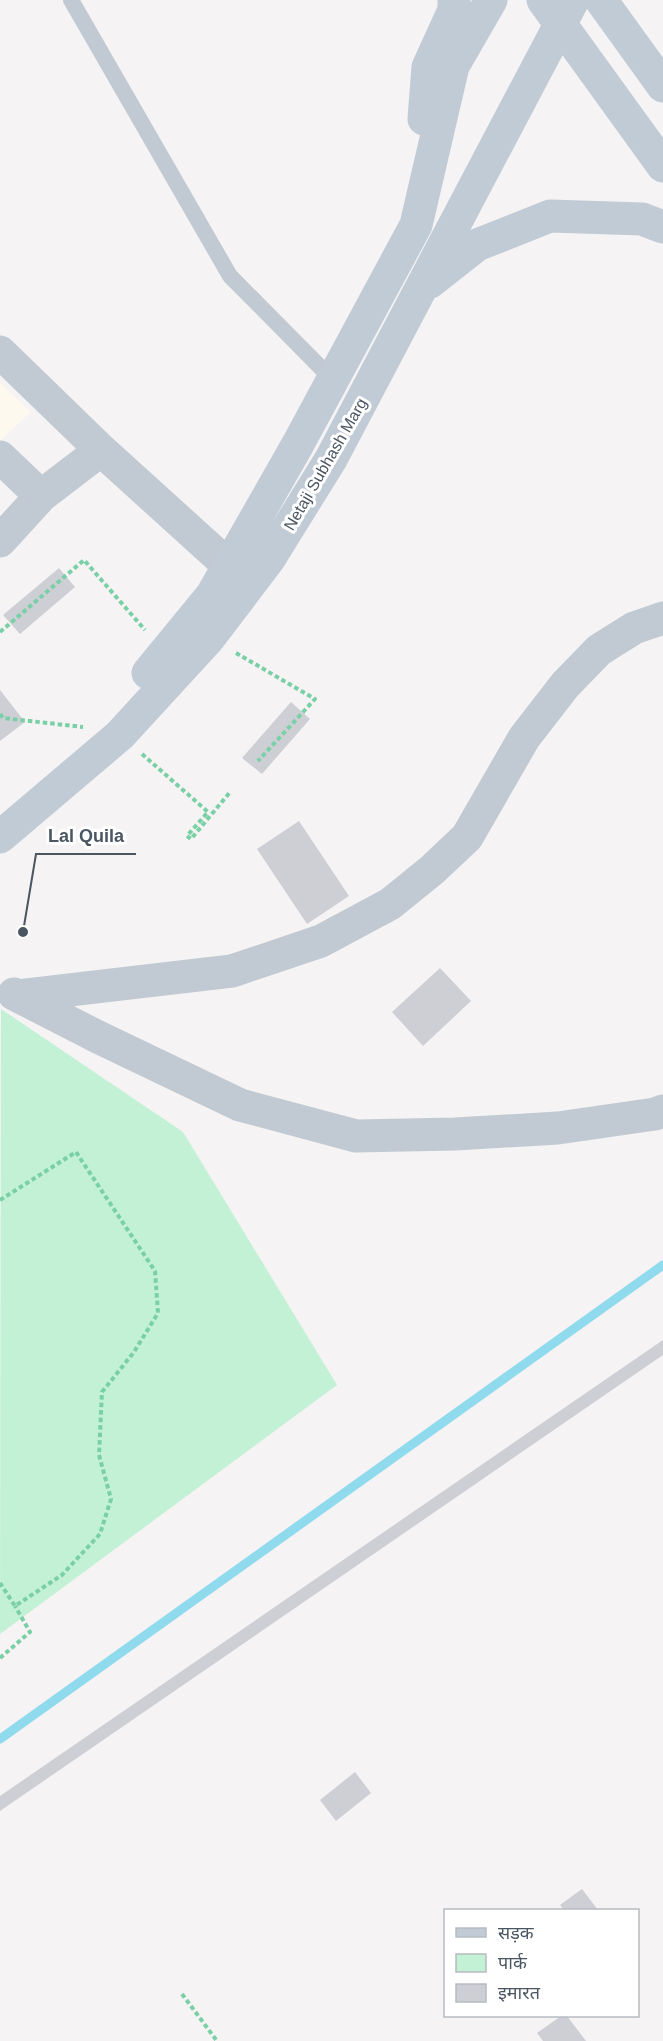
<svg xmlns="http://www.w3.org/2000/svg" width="663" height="2041" font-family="Helvetica,'Noto Sans Devanagari',sans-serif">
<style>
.commercial{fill:#fdf9ef}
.green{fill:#c3f1d5}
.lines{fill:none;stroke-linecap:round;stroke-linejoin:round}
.stream{stroke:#90daee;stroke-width:9}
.building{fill:#cdcfd5}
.path{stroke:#7ad0a6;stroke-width:4;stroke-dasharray:4.5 3;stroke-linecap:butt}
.lane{stroke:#c1cad2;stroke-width:16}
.street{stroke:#c1cad2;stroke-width:33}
.secondary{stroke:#c1cbd6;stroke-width:33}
.labels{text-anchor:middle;stroke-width:6;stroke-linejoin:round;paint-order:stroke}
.street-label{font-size:16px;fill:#4a5661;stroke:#fff}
.leader{fill:none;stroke:#4a5661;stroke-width:2}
.callout-dot{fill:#4a5661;stroke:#fff;stroke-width:2}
.callout-label{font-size:18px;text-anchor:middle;font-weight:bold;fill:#4a5661;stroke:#fff;stroke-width:6;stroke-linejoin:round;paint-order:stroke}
</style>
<rect width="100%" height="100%" fill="#f5f3f3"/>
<!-- commercial -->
<path class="commercial" d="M0,383L31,412L0,441Z"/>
<!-- green -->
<path class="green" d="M1,1009L183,1132L337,1385L0,1634Z"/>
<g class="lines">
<!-- stream -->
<path class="stream" d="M0,1739L663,1265"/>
</g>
<!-- building -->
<path class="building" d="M59,568L75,587L20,634L3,615Z
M0,690L25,722L0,741Z
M291,702L310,719L262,774L242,758Z
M299,821L349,896L307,924L257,849Z
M440,968L471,1001L423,1046L392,1012Z
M663,1340V1355L0,1811V1796Z
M355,1772L371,1793L336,1821L320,1800Z
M582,1889L598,1910H564L560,1905Z
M561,2016H567L586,2041H543L537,2033Z"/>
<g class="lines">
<!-- path -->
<path class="path" d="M0,632L84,560L145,630
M236,653L315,699L258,761
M0,714L3,718L83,727
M142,754L208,812L187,836
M187,836L191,839L231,791
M0,1200L76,1152L155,1271L158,1313L134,1352L102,1392L99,1455L111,1499L100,1534L62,1575L15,1606L0,1583
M0,1658L30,1632L15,1606
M182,1994L217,2041"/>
<!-- lane -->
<path class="lane" d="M71,0L230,276L333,380"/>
<!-- street -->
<path class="street" d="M0,352L101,450L41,496L0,541
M101,450L229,566
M0,457L41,496
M14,994L98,1037L240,1105L356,1136L455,1134L558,1128L655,1114L663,1111
M18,996L232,971L321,941L390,904L432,870L467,837L524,738L565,685L599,650L634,628L663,618"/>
<!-- secondary -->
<path class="secondary" d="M543,0L663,166
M601,0L663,86
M424,119L428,67L454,10V0
M430,282L477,245L550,216L642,219L663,227
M148,673L212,595L298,444L416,225L453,66L491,0
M0,837L120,735L209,638L269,559L331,459L573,0"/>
</g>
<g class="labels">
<!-- street labels -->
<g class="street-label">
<text transform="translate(325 464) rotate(-60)" y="6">Netaji Subhash Marg</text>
</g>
</g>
<!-- callouts -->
<path class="leader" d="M23 932L36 854H136"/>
<circle class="callout-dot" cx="23" cy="932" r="6"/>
<g class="callout-label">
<text x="86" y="842">Lal Quila</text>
</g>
<!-- legend -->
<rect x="444" y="1909" width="195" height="108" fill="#ffffff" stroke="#b7bbc0" stroke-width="1.5"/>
<rect x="456" y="1928" width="30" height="9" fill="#c1cbd6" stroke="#b7bbc0" stroke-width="1.5"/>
<text x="498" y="1939" font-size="18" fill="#4a5661">सड़क</text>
<rect x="456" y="1954" width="30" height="18" fill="#c3f1d5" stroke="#b7bbc0" stroke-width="1.5"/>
<text x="498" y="1969" font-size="18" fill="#4a5661">पार्क</text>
<rect x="456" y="1984" width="30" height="18" fill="#cdcfd5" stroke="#b7bbc0" stroke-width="1.5"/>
<text x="498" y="1999" font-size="18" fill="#4a5661">इमारत</text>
</svg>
